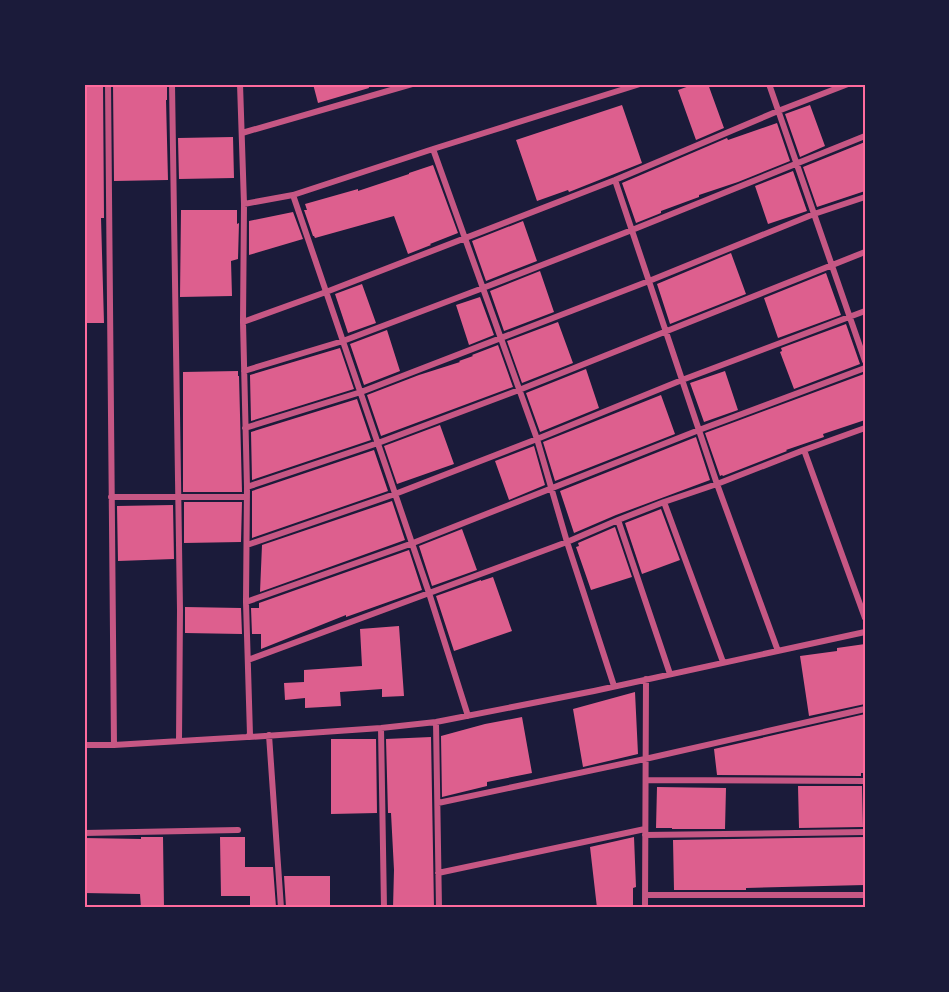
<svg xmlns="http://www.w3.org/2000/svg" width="949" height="992" font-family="Jost,sans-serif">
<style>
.building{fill:#dd5f8e}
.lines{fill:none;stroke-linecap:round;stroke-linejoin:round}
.minor{stroke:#c65784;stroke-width:6}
.neatline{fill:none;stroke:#ff6b9d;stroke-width:2}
</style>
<rect width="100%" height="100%" fill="#1b1b3a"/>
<!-- building -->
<path class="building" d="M84,84H103L104,218H101L104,323H84Z
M113,84H167V100H166L168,180L114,181Z
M313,84H368L369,88L318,103Z
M695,84H708L724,128L696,140L678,90Z
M622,105L642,163L569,192L568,190L537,201L516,140Z
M810,105L825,146L800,157L785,114Z
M777,123L790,161L738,182L699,195V197L661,211V213L636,223L622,183L727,138L728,140Z
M233,137L234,178L179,179L178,138Z
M865,142V191L817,207L803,167Z
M433,165L458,233L430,244L431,245L408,254L394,216L315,238L314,236H313L304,210H307L305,204L358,189V191L409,174V173Z
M793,171L807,211L768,224L755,186Z
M181,210H237V224L239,223L238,259L231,261L232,296L180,297Z
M293,212L303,239L249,255V221Z
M523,221L537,261L486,281L472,241Z
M731,253L746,294L670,324L657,284Z
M540,271L554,312L504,331L490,291Z
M826,273L841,315L778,338L764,298Z
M362,284L376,323L348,333L335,294Z
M480,297L494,335L469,345L456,305Z
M558,322L573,363L522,383L507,341Z
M846,324L860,364L794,389L780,352L782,351L781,348Z
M387,330L400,371L364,385L350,344Z
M498,345L513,387L381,436L367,395L419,375L460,362L459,361L473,356L472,355Z
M340,348L354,389L251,421L250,375Z
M586,369L599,408L540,432L526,393Z
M238,371V376H239L242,492H183V372Z
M725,371L738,410L704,422L690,383Z
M864,374L865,378V420L823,434L824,437L786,450L787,451L723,476L722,475L720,476L705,433Z
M661,395L675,434L555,481L543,442Z
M357,399L371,440L252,480L251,432Z
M440,425L454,464L397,484L384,446Z
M696,437L710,480L616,515L574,533L560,491Z
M534,446L545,485L509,500L495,461Z
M374,450L388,491L252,538V491Z
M392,501L405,540L260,592L262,545Z
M184,502H242L241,542L184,543Z
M173,505L174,559L118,561L117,506Z
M661,509L680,560L642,574L625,523Z
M615,527L632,577L591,590L576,547L579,546L578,543Z
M462,529L477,570L432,586L419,546Z
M409,550L422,590L346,617V615L261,649V634H252L251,608H259V603Z
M493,577L512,631L454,651L436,596L481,580V581Z
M185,607L241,608L242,634L185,633Z
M399,626L404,696L382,697V689L340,692L341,706L305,708V698L285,700L284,683L304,682V670L362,666L360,629Z
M865,644V704L809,716L800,656L837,651V648Z
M635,692L638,754L583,767L573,709Z
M865,714V773H861V776L717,775L714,749Z
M522,717L532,773L487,782V786L442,797L441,736L485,724Z
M431,737L434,908H393L394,870L391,813H388L386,739Z
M331,739H376L377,813L331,814Z
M798,786H862L863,827L799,828Z
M657,787L726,788L725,829H672V828H656Z
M141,837H163L164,908H141L140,894L84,893V838L141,839Z
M220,837H245V867H273L276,907H250V896H221Z
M634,837L636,887L633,888V908H597L590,847Z
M865,837V885L746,888V890H674L673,840Z
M284,876H330V907H286Z"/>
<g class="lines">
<!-- minor -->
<path class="minor" d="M108,84L114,745
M172,84L180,610L179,741
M769,84L865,361
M242,133L412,84
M433,149L537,439L567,542L614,686
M615,180L717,484L778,651
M293,195L429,593L468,716
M244,204L293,195L433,149L640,84
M243,322L326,292L615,180L778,111L848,84
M244,371L343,341L483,288L632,230L865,136
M245,428L361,392L649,281L814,214L865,197
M804,450L865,618
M247,487L378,443L519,390L865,252
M111,497H247
M664,502L723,662
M618,520L670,674
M247,545L395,494L537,439L682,380L865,311
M246,602L413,543L699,430L865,368
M248,660L567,542L618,520L664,502L717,484L804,450L865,428
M436,722L439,908
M381,728L384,908
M269,735L281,908
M249,737L381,728L436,722L594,691L865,632
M84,745H114L247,737L250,735L246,602L247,487L243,322L244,204L240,84
M646,780L865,781
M438,803L645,759L865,709
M84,833L238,830
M645,835L865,832
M438,873L645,829
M645,895H865
M645,908L646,679"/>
</g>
<!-- border -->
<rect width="949" height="992" fill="none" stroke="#1b1b3a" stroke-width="171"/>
<rect x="86" y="86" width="778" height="820" class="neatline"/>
</svg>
